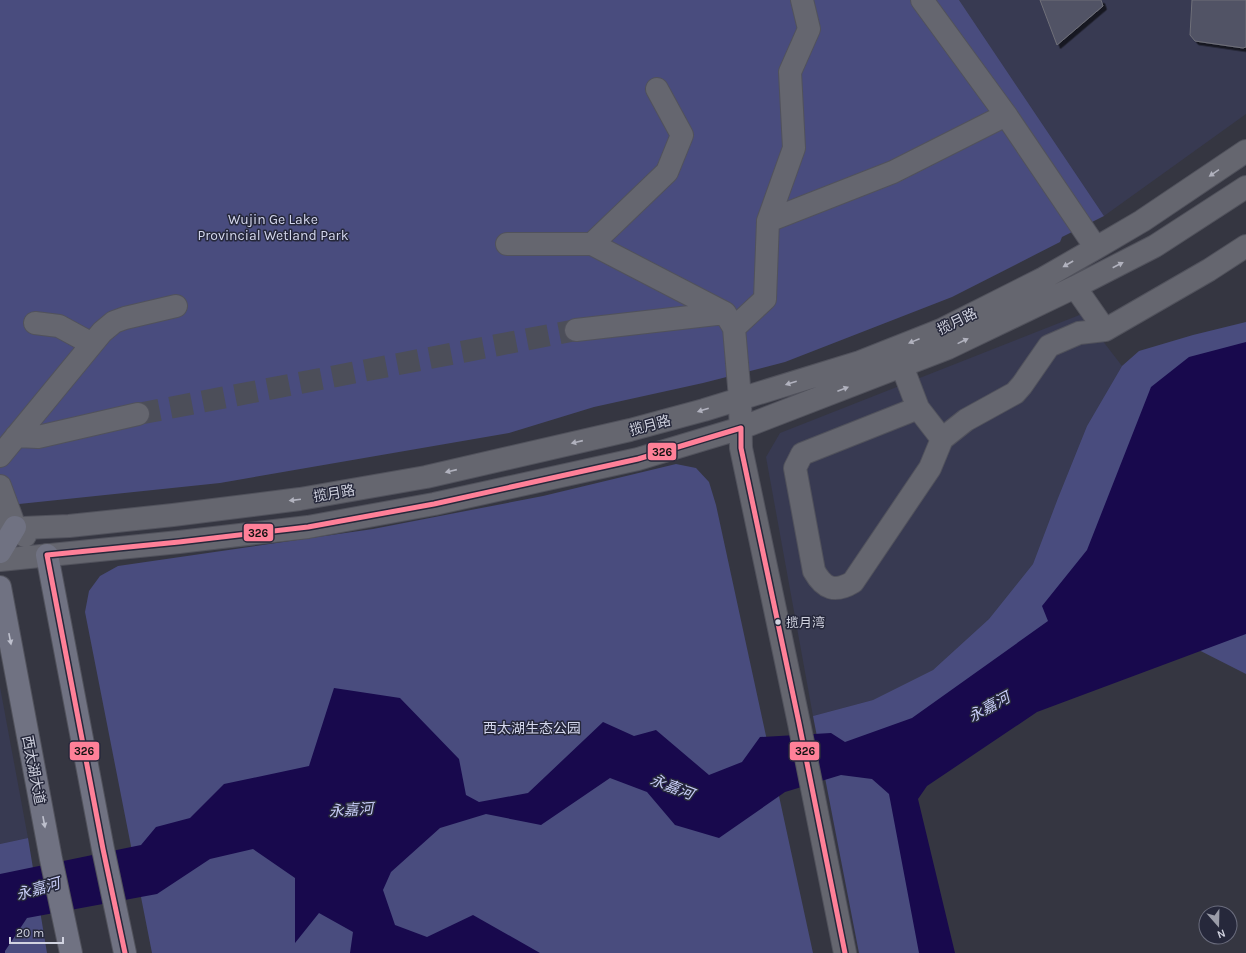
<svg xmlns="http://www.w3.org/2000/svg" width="1246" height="953" font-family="Karla,'Noto Sans SC',sans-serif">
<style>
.built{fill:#383a52}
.green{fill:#494c7e}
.water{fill:#18094d}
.building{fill:#515265;stroke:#6f7079;filter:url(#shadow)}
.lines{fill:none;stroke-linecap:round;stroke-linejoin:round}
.minor-tunnel{stroke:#4c4e59;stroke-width:22;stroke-dasharray:22 11;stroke-linecap:butt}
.minor-casing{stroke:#51525c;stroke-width:24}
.major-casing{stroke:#51525c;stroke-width:24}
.minor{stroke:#65666f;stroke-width:22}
.major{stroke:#707282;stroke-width:22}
.bus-1-casing{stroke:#26283b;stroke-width:8}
.bus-1{stroke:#ff8098;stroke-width:5}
.oneway{fill:#b1b2be}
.oneway2{fill:#bec0cd}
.bus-dot{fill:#d1d3e0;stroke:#26283b;stroke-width:1.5}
.labels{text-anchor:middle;stroke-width:3;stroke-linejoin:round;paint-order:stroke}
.bus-label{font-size:13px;fill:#d1d3e0;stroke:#26283b;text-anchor:start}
.park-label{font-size:14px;fill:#d4d7ed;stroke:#26283b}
.street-label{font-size:14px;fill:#d1d3e0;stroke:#26283b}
.water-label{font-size:15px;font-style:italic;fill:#c7ccf7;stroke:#26283b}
.line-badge{stroke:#26283b;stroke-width:1.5}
.pale-badge-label{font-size:11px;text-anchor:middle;font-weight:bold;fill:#111}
</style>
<defs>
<filter id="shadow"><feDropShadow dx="3.5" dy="3.5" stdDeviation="0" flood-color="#0009"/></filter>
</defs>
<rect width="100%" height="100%" fill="#353641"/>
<!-- built -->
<path class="built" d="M959,0H1246V114L1104,216Z
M1082,314L1122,366L1087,426L1058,498L1033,564L989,619L933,670L873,700L813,716L766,457L780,433Z
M0,687L28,838L0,844Z"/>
<!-- green -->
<path class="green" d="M0,0H959L1104,216L1062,237L1060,242L952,297L785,362L703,383L594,407L509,433L220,483L0,506Z
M1246,322V674L1110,605L895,761L921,953H859L813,716L873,700L933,670L989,619L1033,564L1058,498L1087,426L1122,366L1139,351L1193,335Z
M676,464L696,468L709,482L716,505L813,953H152L85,612L89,591L100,576L118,566L373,529L543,496Z
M28,838L47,953H0V844Z"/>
<!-- water -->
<path class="water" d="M1246,342V634L1037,712L927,786L918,799L955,953H919L889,794L872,779L841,775L785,792L719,838L675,825L647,792L610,778L541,825L486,814L440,828L391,872L383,890L395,925L427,937L473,915L540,953H350L353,932L319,913L295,943V878L253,849L210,859L157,894L27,918L5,951V953H0V874L141,845L156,827L190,818L224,784L309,766L334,688L400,698L459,759L466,795L479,802L528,793L603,722L634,736L656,730L709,775L742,762L760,737L831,733L845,742L912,718L1048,621L1042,606L1087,550L1151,387L1189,357Z"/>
<!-- building -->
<path class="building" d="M1040,0H1101L1103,6L1057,45Z
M1192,0H1246V47L1243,48L1195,41L1190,35Z"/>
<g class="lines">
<!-- minor-tunnel -->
<path class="minor-tunnel" d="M138,414L576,330"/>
<!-- minor casing -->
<g class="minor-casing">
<path id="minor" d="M802,0L809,29L790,72L794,148L768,221L765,299L734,328L740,398L741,448L799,723L845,953
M922,0L1006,115L1096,248
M768,221L893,172L1006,115
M507,244H592L725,313L734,328
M592,244L667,172L682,135L657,89
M1075,287L1105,330L1209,270L1246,246
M35,323L59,326L92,344
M576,330L725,313
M902,366L918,408L942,439
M918,408L802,454L795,468L814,571C824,589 835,593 853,582L930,468L942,439L966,420L1015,393L1022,385L1049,346L1079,333L1105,330
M16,436L38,437L138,414
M0,456L102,332L114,322L125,318L176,306
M0,486L15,527L25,536
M0,529L69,526L173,515L300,499L426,477L630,430L704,410L860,362L941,330L1044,278L1096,248L1142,221L1246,151
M0,560L179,542L308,527L434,504L638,459L741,428L948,348L1075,287L1155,246L1246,187"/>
</g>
<!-- major casing -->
<g class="major-casing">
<path id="major" d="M0,552L15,527
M47,555L103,849L125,953
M0,587L51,859L71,953"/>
</g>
<!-- minor -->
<use href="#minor" class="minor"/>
<!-- major -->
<use href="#major" class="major"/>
<!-- bus-1 casing -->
<g class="bus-1-casing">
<path id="bus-1" d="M125,953L103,849L47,555L179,542L308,527L434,504L638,459L741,428V448L799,723L845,953"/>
</g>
<!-- bus-1 -->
<use href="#bus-1" class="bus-1"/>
</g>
<!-- one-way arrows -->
<defs><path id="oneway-solid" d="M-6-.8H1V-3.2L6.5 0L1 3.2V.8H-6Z"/></defs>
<g class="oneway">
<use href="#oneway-solid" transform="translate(1214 173) rotate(146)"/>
<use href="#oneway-solid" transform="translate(1068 264) rotate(150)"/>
<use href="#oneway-solid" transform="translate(1118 265) rotate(-27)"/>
<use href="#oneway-solid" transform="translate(914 341) rotate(158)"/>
<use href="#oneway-solid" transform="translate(963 341) rotate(-26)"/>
<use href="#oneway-solid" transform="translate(791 383) rotate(163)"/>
<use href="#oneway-solid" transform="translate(843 389) rotate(-21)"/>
<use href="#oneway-solid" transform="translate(703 410) rotate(163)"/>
<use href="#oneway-solid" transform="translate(577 442) rotate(167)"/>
<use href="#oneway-solid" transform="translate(451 471) rotate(167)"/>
<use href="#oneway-solid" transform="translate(295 500) rotate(173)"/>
</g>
<g class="oneway2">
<use href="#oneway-solid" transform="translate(10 639) rotate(79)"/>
<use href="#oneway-solid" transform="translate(44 822) rotate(79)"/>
</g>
<!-- markers -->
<circle class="bus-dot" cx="778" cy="622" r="3.5"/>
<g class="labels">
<!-- bus labels -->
<g class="bus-label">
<text x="786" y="627">揽月湾</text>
</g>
<!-- park labels -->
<g class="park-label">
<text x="273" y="224">Wujin Ge Lake<tspan x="273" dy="16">Provincial Wetland Park</tspan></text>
<text x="532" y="733">西太湖生态公园</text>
</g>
<!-- street labels -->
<g class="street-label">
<text transform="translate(957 321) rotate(-26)" y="5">揽月路</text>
<text transform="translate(650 425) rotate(-15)" y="5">揽月路</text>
<text transform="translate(334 493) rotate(-10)" y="5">揽月路</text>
<text transform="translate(34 770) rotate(79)" y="5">西太湖大道</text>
</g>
<!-- water labels -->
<g class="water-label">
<text transform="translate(989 707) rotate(-29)" y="5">永嘉河</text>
<text transform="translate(672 787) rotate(21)" y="5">永嘉河</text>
<text transform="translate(351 810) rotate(-4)" y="5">永嘉河</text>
<text transform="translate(38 889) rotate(-16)" y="5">永嘉河</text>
</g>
</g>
<g class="line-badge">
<rect x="647" y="442" width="30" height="19" rx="4" fill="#ff8098"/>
<rect x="243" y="523" width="31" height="19" rx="4" fill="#ff8098"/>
<rect x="789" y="741" width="31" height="20" rx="4" fill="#ff8098"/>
<rect x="69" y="741" width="31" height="20" rx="4" fill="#ff8098"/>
</g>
<g class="pale-badge-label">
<text x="662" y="456">326</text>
<text x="258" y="537">326</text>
<text x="805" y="755">326</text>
<text x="84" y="755">326</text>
</g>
<!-- north arrow -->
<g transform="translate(1218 925) rotate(160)"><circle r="19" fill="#26283b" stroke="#6a6c7d"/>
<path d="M0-3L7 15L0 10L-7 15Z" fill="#9a9ca8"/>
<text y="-6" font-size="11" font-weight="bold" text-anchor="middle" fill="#d1d3e0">N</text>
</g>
<!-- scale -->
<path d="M10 937v6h53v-6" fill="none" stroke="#d1d3e0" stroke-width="2"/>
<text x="16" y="937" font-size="12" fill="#d1d3e0" stroke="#26283b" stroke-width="3" paint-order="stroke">20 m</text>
</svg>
